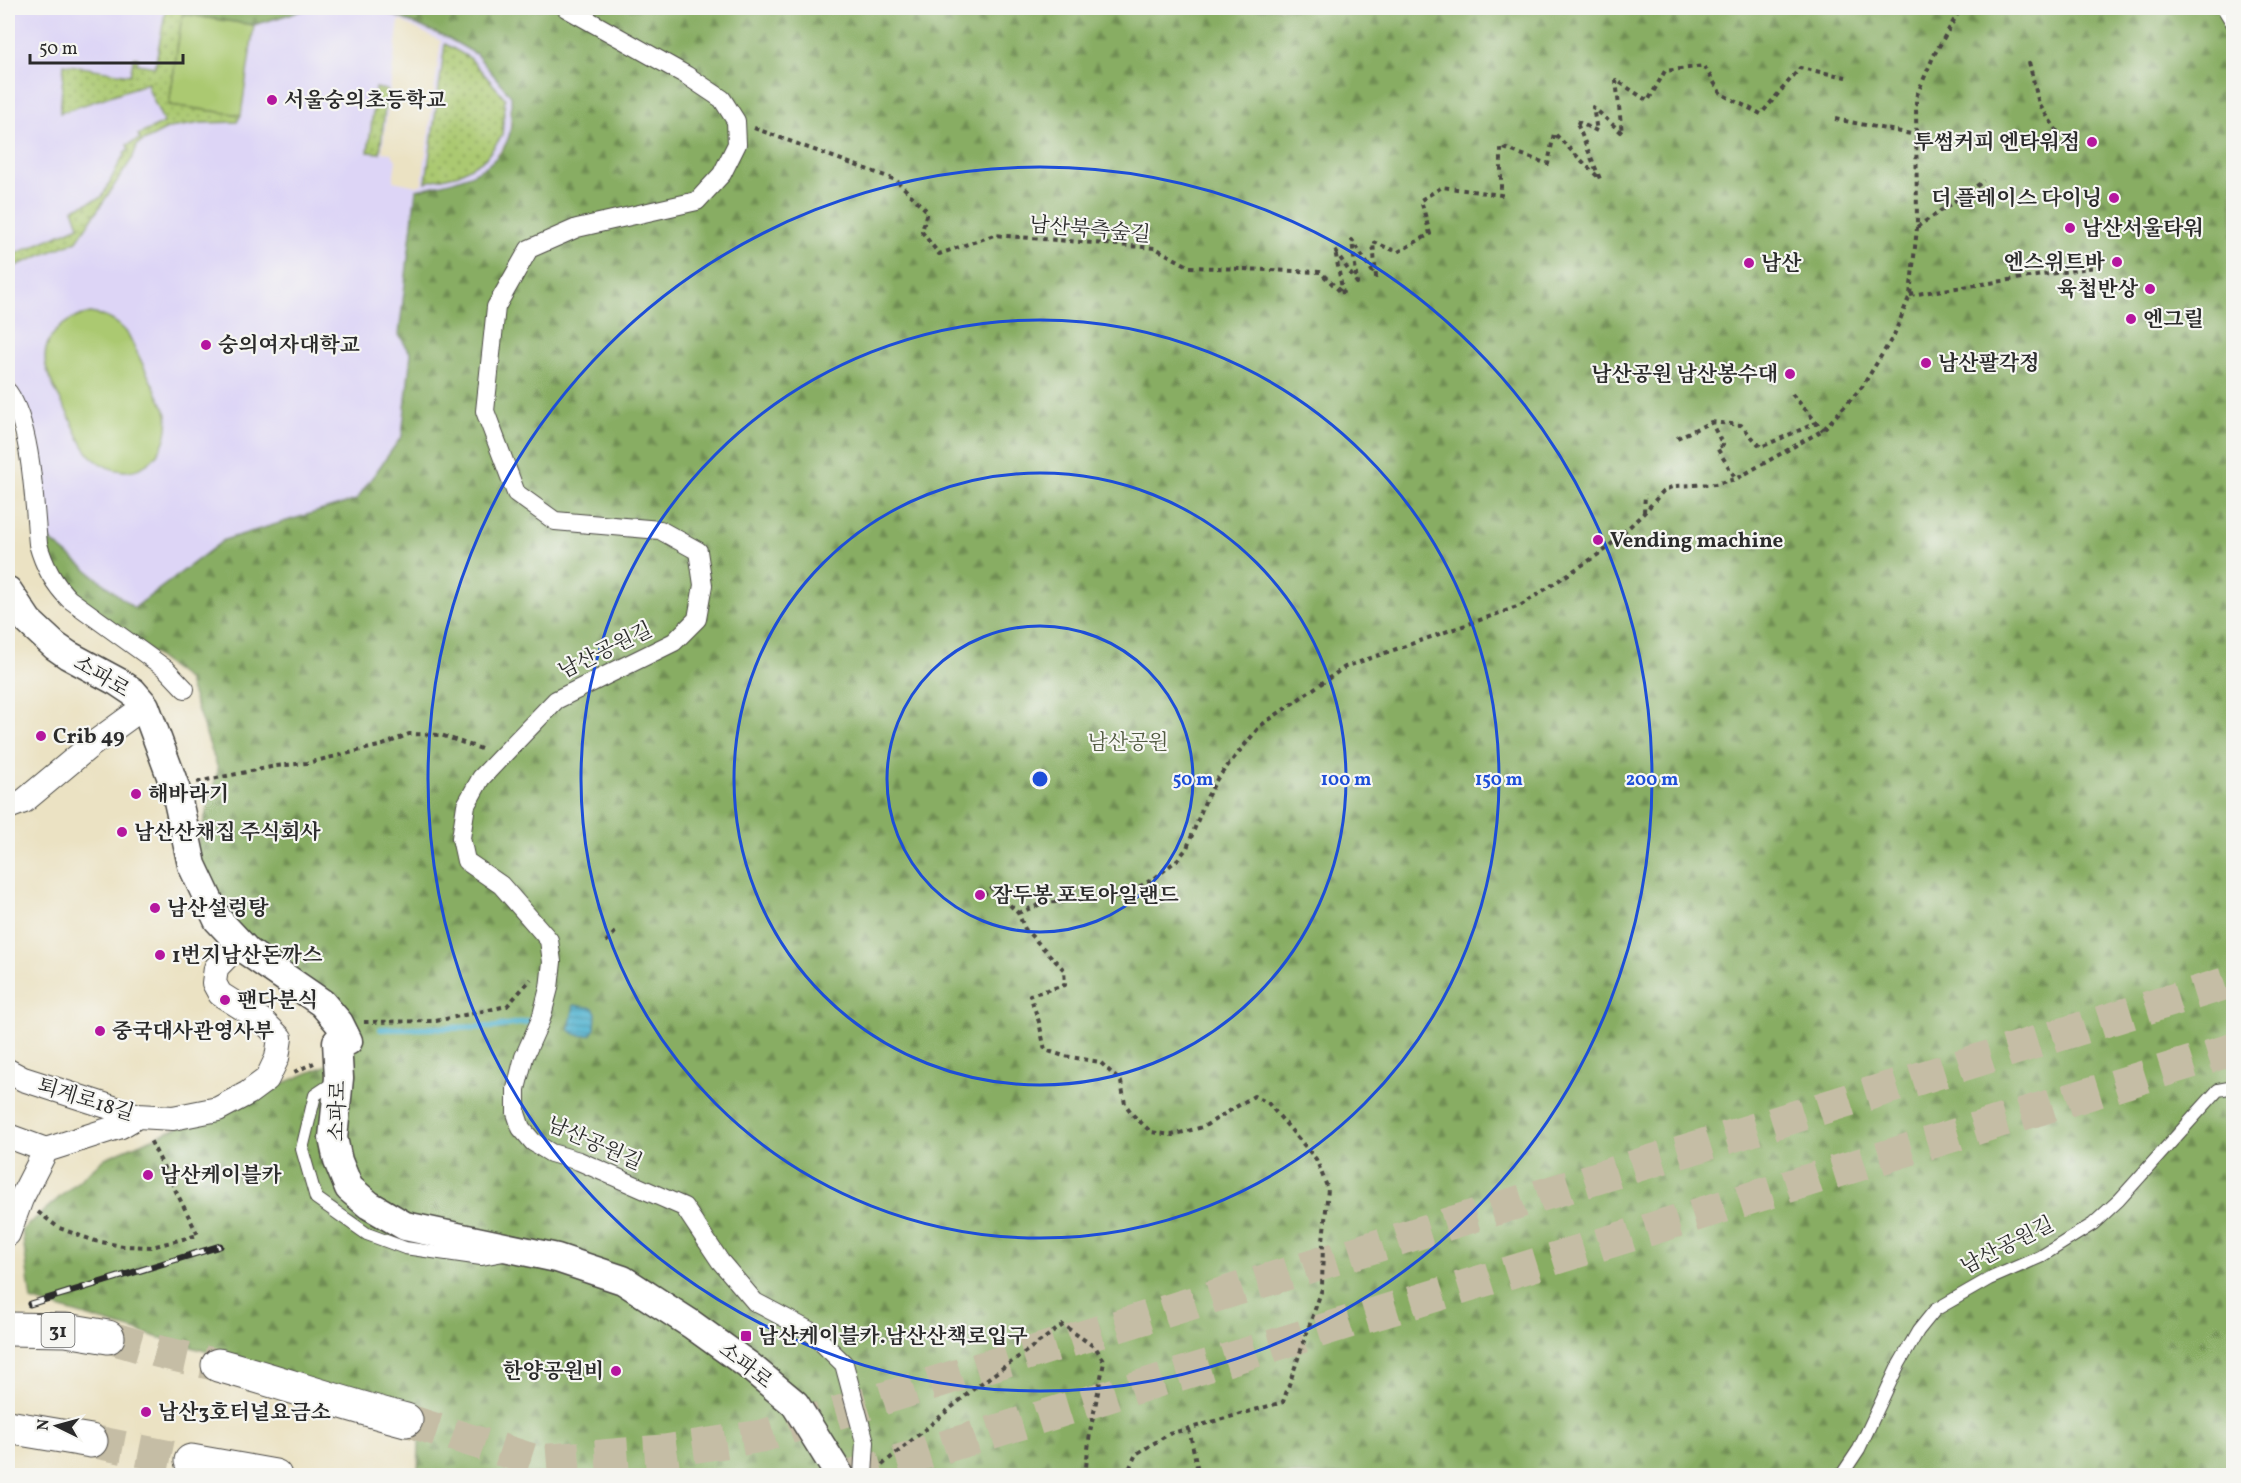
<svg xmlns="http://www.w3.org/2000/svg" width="2241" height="1483" font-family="Vollkorn,'Noto Serif KR',serif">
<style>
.built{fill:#ddd5f6;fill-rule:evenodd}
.green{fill:#abc971;stroke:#6b7a4e;stroke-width:1.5}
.forest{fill:url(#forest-firs);stroke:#5a6c47;stroke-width:1.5}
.garden{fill:url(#garden-dots);stroke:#6b7a4e;stroke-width:1.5}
.water{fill:url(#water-rules);stroke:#3e6f7e;stroke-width:1.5}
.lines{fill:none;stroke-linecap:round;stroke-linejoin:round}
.stream{stroke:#51b3d0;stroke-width:6}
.primary-tunnel{stroke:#c5bda5;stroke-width:33;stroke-dasharray:33 16;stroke-linecap:butt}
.service-casing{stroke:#484642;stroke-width:14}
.pedestrian-casing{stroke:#484642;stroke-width:20}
.minor-casing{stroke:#484642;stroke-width:26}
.tertiary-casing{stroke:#484642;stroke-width:31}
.primary-casing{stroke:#484642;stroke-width:35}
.path{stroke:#484642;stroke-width:4;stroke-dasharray:4.5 4.5;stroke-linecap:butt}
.service{stroke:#fff;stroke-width:12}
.pedestrian{stroke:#fff;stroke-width:18}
.minor{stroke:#fff;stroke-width:24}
.tertiary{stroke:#fff;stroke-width:28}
.primary{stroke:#fff;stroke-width:33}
.rail-casing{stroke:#2b2b2b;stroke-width:7}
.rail{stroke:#f6f6f2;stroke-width:4.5;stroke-dasharray:14;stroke-linecap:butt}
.ring{fill:none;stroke:#1d4ed8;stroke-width:3}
.poi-dot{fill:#b5179e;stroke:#f6f6f2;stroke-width:2}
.labels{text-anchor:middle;stroke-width:4.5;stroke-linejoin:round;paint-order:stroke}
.shield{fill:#f6f6f2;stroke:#686867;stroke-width:1.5}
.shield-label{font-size:20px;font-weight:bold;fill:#2b2b2b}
.poi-label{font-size:21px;font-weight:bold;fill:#2b2b2b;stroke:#f6f6f2;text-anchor:start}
.street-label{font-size:21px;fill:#2b2b2b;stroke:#f6f6f2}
.park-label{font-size:21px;fill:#515a40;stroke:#f6f6f2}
.centre{fill:#1d4ed8;stroke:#f6f6f2;stroke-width:3}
.ring-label{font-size:18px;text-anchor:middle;font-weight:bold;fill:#1d4ed8;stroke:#f6f6f2;stroke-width:4.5;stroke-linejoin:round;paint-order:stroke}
</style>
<defs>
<pattern id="forest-firs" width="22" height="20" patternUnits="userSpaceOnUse" patternTransform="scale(1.5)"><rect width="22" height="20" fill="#88ad63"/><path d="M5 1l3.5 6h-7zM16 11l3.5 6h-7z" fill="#6f8d52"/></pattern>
<pattern id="garden-dots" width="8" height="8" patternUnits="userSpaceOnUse" patternTransform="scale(1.5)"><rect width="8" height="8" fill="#abc971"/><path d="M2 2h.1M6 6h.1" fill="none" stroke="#8ba35d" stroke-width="1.8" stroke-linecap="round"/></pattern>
<pattern id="water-rules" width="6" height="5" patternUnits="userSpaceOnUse" patternTransform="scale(1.5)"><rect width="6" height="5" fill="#51b3d0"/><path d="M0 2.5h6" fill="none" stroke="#4392a9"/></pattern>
</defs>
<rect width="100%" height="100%" fill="#f6f6f2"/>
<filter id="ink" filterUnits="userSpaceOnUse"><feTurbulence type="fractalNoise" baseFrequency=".0167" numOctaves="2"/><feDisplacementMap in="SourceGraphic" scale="12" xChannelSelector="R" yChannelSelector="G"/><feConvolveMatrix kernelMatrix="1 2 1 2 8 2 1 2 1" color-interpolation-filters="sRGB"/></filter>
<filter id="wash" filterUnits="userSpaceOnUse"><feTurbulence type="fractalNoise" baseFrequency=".008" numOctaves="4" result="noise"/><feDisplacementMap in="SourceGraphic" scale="24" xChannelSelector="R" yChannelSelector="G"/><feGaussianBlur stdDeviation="1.35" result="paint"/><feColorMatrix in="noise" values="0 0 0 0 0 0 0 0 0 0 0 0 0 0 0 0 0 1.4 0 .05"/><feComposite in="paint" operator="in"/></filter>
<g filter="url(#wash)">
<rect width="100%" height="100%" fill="#ebe2c3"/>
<!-- built -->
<path class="built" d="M8,8H183L182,14L254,25L310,8H376L446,37L476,54L511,96L509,138L491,163L464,179L416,191L411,354L403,436L357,500L224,540L134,608L45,536L36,443L13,379L8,369ZM399,20L441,41L422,184L417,186L393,181L396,160L391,153L382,152Z"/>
<!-- green -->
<path class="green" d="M182,14L254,25L241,115L169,105Z
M90,313C107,316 117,321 128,334L167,414C172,458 132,489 94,459C82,449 76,430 69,416C61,400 50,384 46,366C40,337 65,318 90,313Z"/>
<!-- forest -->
<path class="forest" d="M183,8H310L254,25L182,14Z
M376,8H2233V1475H418L420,1414L31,1300L22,1230L105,1158L337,1061L347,1040L248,952L192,865L218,769L187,679L74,594L54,572L45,536L134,608L224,540L356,500L402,436L411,354L399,335L416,190C451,182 493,176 508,139C513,128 511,109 511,96L476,54L446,37Z"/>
<!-- garden -->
<path class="garden" d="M166,8H183L169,105L241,115L237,122L202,123L169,128L138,144L132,159L77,241L8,269V257L79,226L73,209L102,197L122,158L125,156L124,153L129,150L127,145L140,139L138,135L164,123L148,88V83L60,113L64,64L130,75L134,57L138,58L137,64L155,67Z
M445,44L470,58L505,98L502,136L485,159L459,174L426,182Z
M376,88L387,90L380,153L368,152Z"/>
<!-- water -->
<path class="water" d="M574,1005L593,1008L596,1013L595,1029L590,1035C582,1036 575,1036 569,1029Z"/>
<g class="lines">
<!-- stream -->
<path class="stream" d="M381,1029L495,1027L537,1020"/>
</g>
</g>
<g filter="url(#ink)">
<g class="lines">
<!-- primary-tunnel -->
<path class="primary-tunnel" d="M108,1337L160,1352L218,1365
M406,1420L536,1461L664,1451L762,1436L2234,981
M91,1441L191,1461
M850,1476L2234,1049"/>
<!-- service casing -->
<g class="service-casing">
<path id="service" d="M2223,8L2234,26
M336,1081L315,1095L302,1149L316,1198L367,1234L405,1248L481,1259L503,1255
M1841,1476L1859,1449L1898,1366L1918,1331L1935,1310L1989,1279L2040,1257L2093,1224L2119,1200L2218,1090L2234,1087"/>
</g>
<!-- pedestrian casing -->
<g class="pedestrian-casing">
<path id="pedestrian" d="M566,8L686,75L722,99L736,121L737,144L722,174L697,201L577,228L529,249L496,307L485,411L516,493L555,521L660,530L698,551L703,585L697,619L674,642L556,700L502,756L481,778L466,805L461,838L466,861L501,885L549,940L552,962L549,988L541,1019L524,1057L516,1089V1113L521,1128L533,1142L551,1153L579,1161L684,1207L720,1261L755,1302L810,1331L844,1364L865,1442L863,1476
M8,392C32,426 34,502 38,544C44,566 53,583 69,599L166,669L185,689"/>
</g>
<!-- minor casing -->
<g class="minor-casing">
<path id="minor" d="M8,807L24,801L90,746L145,706
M8,1071L23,1079L138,1116L173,1118L218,1109L248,1093L267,1079L277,1058L280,1038L263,1021L220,994L214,983L216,968L239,944
M8,1136L46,1150L121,1126L138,1116
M8,1234L21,1199L46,1150"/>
</g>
<!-- tertiary casing -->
<g class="tertiary-casing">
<path id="tertiary" d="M8,591L28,621L55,646L68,655L118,682L133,692L145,706L175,787L192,865L218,920L248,952L322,1003L339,1023L348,1041L337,1042L339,1078L333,1138L338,1161L349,1188L369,1205L405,1226L557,1258L623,1280L691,1324L748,1365L795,1404L840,1476"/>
</g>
<!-- primary casing -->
<g class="primary-casing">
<path id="primary" d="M8,1329L66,1330L108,1337
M218,1365C281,1382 342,1404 406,1420
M8,1427L91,1441
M191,1461L275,1476"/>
</g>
<!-- path -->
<path class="path" d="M2029,62L2039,104L2059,134
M1835,119L1916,135
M754,128L896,180L927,211L922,232L939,254L994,235L1155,248L1190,267L1320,272L1343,294L1335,250L1357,283L1352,240L1376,277L1373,242L1398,252L1430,234L1421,200L1442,187L1501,195V147L1548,164L1554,133L1600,179L1576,121L1597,131L1593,107L1622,133L1616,80L1648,101L1665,71L1704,66L1721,94L1761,114L1800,68L1846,77
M1917,227L1984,181
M1910,295L2102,266
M1792,394L1823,430
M1711,422L1741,425L1761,447L1816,423
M1677,438L1711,422L1723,445L1717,448L1736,479
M1644,512L1645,494
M197,782L276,766L307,763L383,745L409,734L441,735L484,750
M983,895L993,888L1018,913L1025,929L1064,970L1065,985L1030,995L1039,1022L1045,1050L1064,1056L1100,1062L1121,1082L1125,1104L1133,1115L1151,1132L1172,1135L1203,1127L1254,1096L1268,1103L1316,1159L1328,1189L1323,1241L1322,1289L1283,1402L1169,1434L1136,1454L1126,1476
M1018,913L1044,903L1120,897L1155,878L1178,859L1187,848L1206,799L1217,779L1260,726L1345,667L1520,606L1605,550L1644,513L1664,490L1675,486L1715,484L1736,479L1823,430L1862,387L1894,335L1910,295L1917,228L1916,97L1934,55L1961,8
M606,942L618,929
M364,1022L436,1021L507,1006L531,979
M294,1072L314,1063
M38,1212L59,1228L95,1241L123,1246L152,1247L198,1235L149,1138
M1189,1429L1199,1476
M882,1465L976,1387L1063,1325L1096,1348L1104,1362L1090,1432L1085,1476"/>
<!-- service -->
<use href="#service" class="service"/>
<!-- pedestrian -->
<use href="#pedestrian" class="pedestrian"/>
<!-- minor -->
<use href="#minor" class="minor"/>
<!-- tertiary -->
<use href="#tertiary" class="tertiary"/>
<!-- primary -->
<use href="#primary" class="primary"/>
<!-- rail casing -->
<g class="rail-casing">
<path id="rail" d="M30,1304L220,1246"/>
</g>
<!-- rail -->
<use href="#rail" class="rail"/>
</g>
</g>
<!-- distance rings -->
<g class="ring">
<circle cx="1040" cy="779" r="153"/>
<circle cx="1040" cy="779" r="306"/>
<circle cx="1040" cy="779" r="459"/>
<circle cx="1040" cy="779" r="612"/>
</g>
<!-- markers -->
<g class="poi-dot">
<circle cx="272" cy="100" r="6"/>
<circle cx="2092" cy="142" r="6"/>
<circle cx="2114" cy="198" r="6"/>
<circle cx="2070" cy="228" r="6"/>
<circle cx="2117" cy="262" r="6"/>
<circle cx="1749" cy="263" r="6"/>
<circle cx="2150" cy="289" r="6"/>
<circle cx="2131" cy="319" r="6"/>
<circle cx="206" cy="345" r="6"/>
<circle cx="1926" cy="363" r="6"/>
<circle cx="1790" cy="374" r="6"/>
<circle cx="1598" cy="540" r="6"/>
<circle cx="41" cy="736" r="6"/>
<circle cx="136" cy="794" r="6"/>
<circle cx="122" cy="832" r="6"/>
<circle cx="980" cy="895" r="6"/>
<circle cx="155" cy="908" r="6"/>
<circle cx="160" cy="955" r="6"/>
<circle cx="225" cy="1000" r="6"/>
<circle cx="100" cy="1031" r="6"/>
<circle cx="148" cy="1175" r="6"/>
<rect x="740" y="1330" width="12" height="12" rx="3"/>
<circle cx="616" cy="1371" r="6"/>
<circle cx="146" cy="1412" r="6"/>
</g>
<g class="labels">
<!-- shield labels -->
<rect class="shield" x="41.5" y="1313" width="33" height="34" rx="4.5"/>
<g class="shield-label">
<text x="58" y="1337">31</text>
</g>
<!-- poi labels -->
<g class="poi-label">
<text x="284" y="107">서울숭의초등학교</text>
<text x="2080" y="149" text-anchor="end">투썸커피 엔타워점</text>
<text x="2102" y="205" text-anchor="end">더 플레이스 다이닝</text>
<text x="2082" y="235">남산서울타워</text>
<text x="2105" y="269" text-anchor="end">엔스위트바</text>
<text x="1761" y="270">남산</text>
<text x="2138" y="296" text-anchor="end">육첩반상</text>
<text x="2143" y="326">엔그릴</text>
<text x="218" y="352">숭의여자대학교</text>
<text x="1938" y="370">남산팔각정</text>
<text x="1778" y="381" text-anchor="end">남산공원 남산봉수대</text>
<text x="1610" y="547">Vending machine</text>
<text x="53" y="743">Crib 49</text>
<text x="148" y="801">해바라기</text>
<text x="134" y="839">남산산채집 주식회사</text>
<text x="992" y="902">잠두봉 포토아일랜드</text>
<text x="167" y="915">남산설렁탕</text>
<text x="172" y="962">1번지남산돈까스</text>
<text x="237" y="1007">팬다분식</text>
<text x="112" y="1038">중국대사관영사부</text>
<text x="160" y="1182">남산케이블카</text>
<text x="758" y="1343">남산케이블카.남산산책로입구</text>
<text x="604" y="1378" text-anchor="end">한양공원비</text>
<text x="158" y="1419">남산3호터널요금소</text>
</g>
<!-- street labels -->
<g class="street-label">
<text transform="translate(1090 229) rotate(5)" y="7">남산북측숲길</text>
<text transform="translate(605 650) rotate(-26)" y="7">남산공원길</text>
<text transform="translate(102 676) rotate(31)" y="7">소파로</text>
<text transform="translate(86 1099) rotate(17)" y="7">퇴계로18길</text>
<text transform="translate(337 1111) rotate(-88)" y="7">소파로</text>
<text transform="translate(595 1143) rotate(24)" y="7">남산공원길</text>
<text transform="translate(2007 1245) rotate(-27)" y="7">남산공원길</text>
<text transform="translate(746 1365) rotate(38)" y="7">소파로</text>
</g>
<!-- park labels -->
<g class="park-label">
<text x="1128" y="749">남산공원</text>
</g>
</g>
<circle cx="1040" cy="779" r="9" class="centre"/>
<g class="ring-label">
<text x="1193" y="785">50 m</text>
<text x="1346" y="785">100 m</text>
<text x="1499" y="785">150 m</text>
<text x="1652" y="785">200 m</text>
</g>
<!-- margin -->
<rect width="2241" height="1483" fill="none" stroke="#f6f6f2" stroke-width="30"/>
<!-- north arrow -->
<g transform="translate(57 1426) rotate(275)" stroke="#f6f6f2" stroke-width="4.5" paint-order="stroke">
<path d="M0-4.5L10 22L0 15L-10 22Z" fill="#2b2b2b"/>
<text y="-9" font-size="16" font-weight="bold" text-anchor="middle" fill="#2b2b2b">N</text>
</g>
<!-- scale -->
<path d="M30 54v9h153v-9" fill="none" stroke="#2b2b2b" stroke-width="3"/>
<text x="39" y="54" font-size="18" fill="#2b2b2b" stroke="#f6f6f2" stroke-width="4.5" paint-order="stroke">50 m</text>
</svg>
